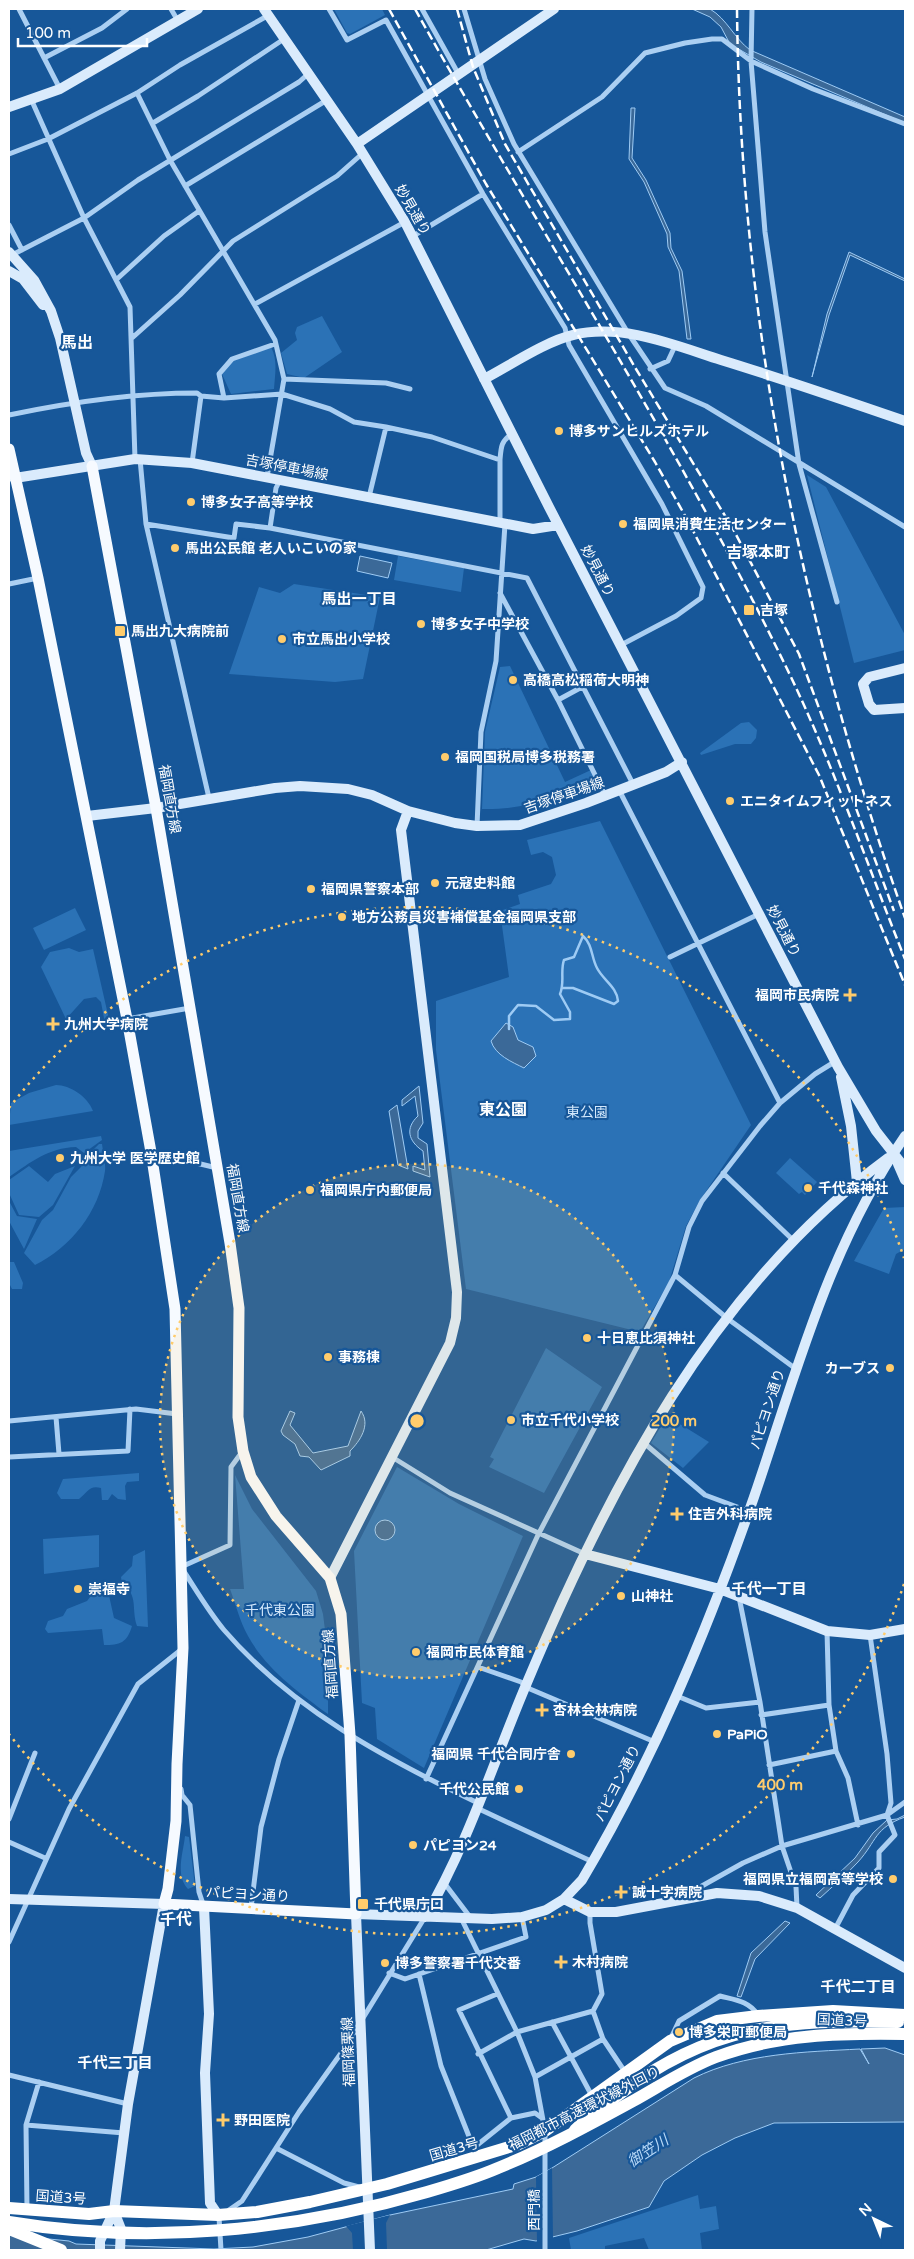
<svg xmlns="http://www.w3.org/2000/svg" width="914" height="2259" font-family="'Varela Round','Noto Sans JP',sans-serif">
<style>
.green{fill:#2b72b6}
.water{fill:#3b6998;stroke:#9ecbf4}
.pier{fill:#175799}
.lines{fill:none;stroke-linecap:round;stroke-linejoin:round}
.stream{stroke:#9ecbf4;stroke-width:2.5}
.street{stroke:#abcff2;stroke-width:5}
.secondary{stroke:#daebfc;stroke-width:10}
.primary{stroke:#f6faff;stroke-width:11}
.highway{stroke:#fff;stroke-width:12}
.rail{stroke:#fff;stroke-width:2.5;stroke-dasharray:9 4;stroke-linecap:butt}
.highway-bridge{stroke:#fff;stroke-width:12}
.ring{fill:none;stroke:#ffcc6c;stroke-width:2.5;stroke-dasharray:2.5 5}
.poi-dot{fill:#ffcc6c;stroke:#175799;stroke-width:2}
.labels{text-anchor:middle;stroke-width:4.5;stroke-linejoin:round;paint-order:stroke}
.street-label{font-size:14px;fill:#fff;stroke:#175799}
.poi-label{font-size:14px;font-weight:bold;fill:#fff;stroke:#175799;text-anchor:start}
.park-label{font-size:14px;fill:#d3e8fc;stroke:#175799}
.neighbourhood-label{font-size:15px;font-weight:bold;fill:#fff;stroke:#175799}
.water-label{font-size:15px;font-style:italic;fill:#b8d9f8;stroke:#175799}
.quarter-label{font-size:16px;font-weight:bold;fill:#fff;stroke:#175799}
.centre{fill:#ffcc6c;stroke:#175799;stroke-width:2.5}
.ring-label{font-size:15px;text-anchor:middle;font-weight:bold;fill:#ffcc6c;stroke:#175799;stroke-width:4.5;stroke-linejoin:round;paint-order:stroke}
</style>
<rect width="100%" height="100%" fill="#175799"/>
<!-- green -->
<path class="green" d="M334,9H382L385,15L350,34L347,33Z
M322,316L342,352L304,378L287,374L281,353L297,340L295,333L297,327Z
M271,347C278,360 275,374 274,389L231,394L222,374L233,360Z
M807,475L826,487L905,635V650L854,663Z
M398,556L464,568L461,592L394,580Z
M294,584L380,597L363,679L335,682L229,674L259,587L280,593Z
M510,666L565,782L591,770L596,782C558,798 523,810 482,809L485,732L500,667Z
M749,722L757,730L756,738L751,744H735L701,755L700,753L741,723Z
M600,821L751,1125L700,1200L686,1226L669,1282L640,1332L466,1289L436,1050V1001L509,977L500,911L520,904L518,895L551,884L556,875L552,857L543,852L531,855L527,840Z
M75,908L86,930L44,950L33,928Z
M69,948L79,952L93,949L111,1028L106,1029L101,1002L96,997L84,999L66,1019L41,967L50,952Z
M56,1085C70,1085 88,1097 93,1111L9,1125L11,1103L29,1093Z
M101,1136L102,1140L84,1153L76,1147C48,1148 31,1162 9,1177V1151Z
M99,1144H102C103,1153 106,1163 105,1171C99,1212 71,1247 35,1265L24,1253L42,1220L53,1210L71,1177L81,1167L84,1159Z
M790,1158L817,1182L805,1195L802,1192L799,1194L776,1173Z
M29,1166L48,1182L55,1174L75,1166L53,1205L39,1217L19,1215L9,1193V1180Z
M9,1201L17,1216L37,1219L24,1249L9,1221Z
M905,1207V1249L896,1254L889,1274L854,1261L884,1208Z
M9,1262H14L23,1283L22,1289H12L9,1283Z
M546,1348L602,1387L544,1493L489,1467L494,1459L490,1457Z
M667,1416L709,1442L683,1468L651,1443Z
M397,1467L459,1504L523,1536L424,1768L377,1739L375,1708L362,1703L354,1551Z
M139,1473V1481L127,1482L125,1486L126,1500L118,1499L112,1494L108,1500H102L101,1488C89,1485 88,1492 79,1499H61L57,1493L63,1479Z
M235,1475L252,1509L316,1591L323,1614L328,1654V1714C298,1692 266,1669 248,1636C240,1622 236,1605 230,1589H244Z
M99,1535V1567L44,1574L43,1539Z
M145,1550L148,1627L137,1626C131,1609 139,1595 122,1584L121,1577L132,1566L133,1556Z
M97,1588L108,1591L114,1618L132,1626C127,1643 120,1645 104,1645L102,1629L48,1633L45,1629L48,1621L63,1616L67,1609L87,1601Z
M185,1836L189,1837L195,1886L188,1889C175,1875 183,1854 185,1836Z
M698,2195L700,2209L716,2206L719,2229L700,2233L702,2250H649L644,2238L605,2246V2250H571L569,2238Z"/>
<!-- water -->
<path class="water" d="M692,9H710C727,19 734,38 750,50L905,117V123L761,62L730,44L721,27L710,17Z
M631,108H635L632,158L646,180L670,233L671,248L682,271L691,339H687L679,271L668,247L667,234L644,182L629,159Z
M849,252L905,279V281L850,255L829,315L812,377L827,314Z
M360,556L392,563L388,578L357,571Z
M506,1023L513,1027L518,1040L533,1047L536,1056L524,1068C512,1062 495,1055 491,1041Z
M419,1086L423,1123L418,1131V1138L427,1144L430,1177L413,1171V1166L425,1170L423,1151C408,1141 405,1128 418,1116L415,1096L402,1106V1100Z
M397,1105L408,1169L398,1165L389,1111Z
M290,1411L295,1413L290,1425L313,1453L348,1446L361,1411C371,1425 360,1441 350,1451V1456L321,1470L309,1457L300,1456L295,1444L283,1435L281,1431Z
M375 1530a10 10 0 1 1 20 0a10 10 0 1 1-20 0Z
M905,1815V1817C874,1828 877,1841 858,1862C846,1875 833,1886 820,1898L816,1895L855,1858L873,1833L887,1820L897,1819Z
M785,1921L790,1923L755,1959L741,1997L737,1996L751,1953Z
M885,2048L905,2055V2122L774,2123L735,2138L702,2155L664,2181L649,2207L577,2231L536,2241L524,2239L486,2250H9V2235L69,2241L76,2244L214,2249L253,2247L308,2237L390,2215L513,2189L514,2184L536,2177L552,2168L694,2078C744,2053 805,2052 860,2049L869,2064L861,2049Z"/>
<!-- pier -->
<path class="pier" d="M552,2168L553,2239L537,2243L536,2177Z
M390,2215L386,2223L387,2250H353L352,2233L346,2226Z"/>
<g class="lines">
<!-- stream -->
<path class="stream" d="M509,1029V1016L518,1005L536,1006L554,1020L570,1019V1012L560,994C565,983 560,971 564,960L574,957L583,936C593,945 591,957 597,968C603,980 617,987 618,1001L614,1004L573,988H563"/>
<!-- street -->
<path class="street" d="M19,9L60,89
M171,9L178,21
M329,9L347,40L386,20L483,194L565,328L569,345L662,504L703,587L701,598L676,616L621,645
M422,9L459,75
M464,9L485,79L514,144L628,333L665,388L706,406L905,527
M752,9L751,61L765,232L799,464L837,602
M44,58L102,28L127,9
M137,93L170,160L275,340L284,379L267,477
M31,99L84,218L130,307L135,459
M153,123L198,96L284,39
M518,152L602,97L645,53L685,43L712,39H722L751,61L813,89L905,124
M9,154L48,139L137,93L180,65L269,15
M185,186L327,100
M9,225L22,250
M413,236L483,194
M12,255L84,218L138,180L299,82L308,74
M117,279L164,236L199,211
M255,304L405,222
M132,338L180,295L233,241L337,176L363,153
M650,369L668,361L675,346
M284,379L386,383L410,389
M224,398L219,374L232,359L275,344
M9,415C71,402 133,393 197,393L201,396L224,398L282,394L330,409L354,422L386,427L369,497
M386,427L432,437L500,460C501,447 501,441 512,434
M140,459L146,524L209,798
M500,460V523
M192,463L201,396
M280,480L276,488L270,528L527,578L633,784
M146,524L234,538L236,524L270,528
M9,584L38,578
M500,593L558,700L605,795
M558,700L582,687
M619,790L780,1103
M477,826L481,732L496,661L505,524
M670,957L759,914
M127,1019L190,1008
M151,1152L217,1168
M723,1173L794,1241
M675,1275L728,1319L796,1369
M56,1417L59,1454
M9,1421L136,1409L177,1414
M644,1443L705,1495L748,1511
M242,1452L231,1467L230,1545L181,1567C195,1588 208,1611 224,1630C293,1710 386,1759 480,1804
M9,1457L128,1451L130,1409
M392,1457L450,1493L585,1554
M739,1597L760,1702L782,1846L796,1887L797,1907
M478,1667L521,1682L530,1689L655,1742
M677,1696L706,1708L760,1702
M829,1705L836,1751L848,1778L858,1825
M761,1715L829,1705L827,1631
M769,1765L836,1751
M426,1779L538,1535L675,1275L689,1227L702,1201L760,1126L780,1103L815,1074L836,1061
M181,1789L182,1795L190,1805L199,1892L204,1907
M479,1809L593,1862
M9,1819L35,1753
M9,1842L45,1858
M445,1884L470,1917
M684,1896L743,1863L782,1846L887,1815L905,1802
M251,1908L261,1827L279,1759L299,1700
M461,1918L517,2032L535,2077L545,2131V2250
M835,1929L853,1895L879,1868V1852L895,1835L887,1815L891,1803L887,1754L870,1635
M9,1942L69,1809L138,1684L182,1649
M389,1973L405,1979L526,1937L522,1917
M419,1974L441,2066L474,2149
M593,2011L603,2039L625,2072
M552,2022L592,2096
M671,2038L679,2021L720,1996C736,2000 749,2001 758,2015
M478,2054L517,2032L593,2011L602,1994L590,1923V1912
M9,2075L128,2104
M535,2077L603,2039
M511,2118L535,2113L542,2118
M26,2125L124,2133
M276,2148L344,2183L359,2187
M477,2157L474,2149L476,2146L511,2118L459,2010L497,1994
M27,2209L26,2125L39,2082
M229,2210L242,2201L299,2112L344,2049L425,1917
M219,2217L221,2250"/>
<!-- secondary -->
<path class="secondary" d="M264,9L357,144L405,222L549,507L838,1067L876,1131L905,1168
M9,107L60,89L198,9
M357,144L554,9
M9,252L34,280L51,311L60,338L86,453L92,466
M9,271L23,279L43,305
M484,379C509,366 546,341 573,335C622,323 674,345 721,360C783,379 844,400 905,421
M9,475L15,478L135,459L192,463L533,529L558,525
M905,668L869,677L863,684L869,704L874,710L905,708
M87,816L156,808L275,788L300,786L348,789L372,795L408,811L455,823L477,826L520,825L586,803L666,772L682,762
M841,1077L851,1126L857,1182
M898,1164L905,1180
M585,1554L720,1589L827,1631L870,1635L905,1629
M330,1578L450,1343L456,1318L457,1292L401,830L408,811
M9,1899L164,1904L128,2104L114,2211L100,2241V2250
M564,1899L590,1912H616L717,1893L759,1896L797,1908L905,1968
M204,1907L209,2014L205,2073L210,2203L218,2215
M425,1917C468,1844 493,1763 526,1685C608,1488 713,1287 888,1158
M114,2211L121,2229L120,2250
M370,2250L356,1914L492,1919L522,1917L546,1910L564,1899L582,1880C654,1759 708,1629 754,1497C797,1371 828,1248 905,1136"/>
<!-- primary -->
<path class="primary" d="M9,449L38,578L127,1019L151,1152L175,1309L183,1648L177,1764L176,1821L168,1889L164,1904L356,1914L350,1735L341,1614L330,1578L276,1516L251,1477L243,1451L238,1417L239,1308L230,1243L156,808L92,466"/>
<!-- highway -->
<path class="highway" d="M575,2130C588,2117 603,2107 617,2096C709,2025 785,2019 898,2022
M9,2208L89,2214L114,2211L218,2215L257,2212L310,2202L387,2184L519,2144L545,2131L670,2041L717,2021L758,2016L833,2011L905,2015
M9,2229L61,2250"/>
<!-- rail -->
<path class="rail" d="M389,9L486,184L655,462L688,521L819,775L905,985
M415,9C539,231 679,445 790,675C834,767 867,864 905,959
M457,9L473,67L505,144L636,369L733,529L799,654L894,911
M737,9C740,319 802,626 905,918"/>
<!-- highway-bridge -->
<path class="highway-bridge" d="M9,2222C147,2245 293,2231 427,2192C451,2185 475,2178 498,2168C545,2149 589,2125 633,2101C660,2086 687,2068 716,2057C778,2034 840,2033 905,2034"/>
</g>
<!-- distance rings -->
<circle cx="417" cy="1421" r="257" fill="#ffcc6c" fill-opacity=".12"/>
<g class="ring">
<circle cx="417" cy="1421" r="257"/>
<path d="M904 1584A514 514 0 0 1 9 1734M9 1108A514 514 0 0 1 904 1258"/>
</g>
<!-- markers -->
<g class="poi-dot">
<circle cx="559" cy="431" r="5"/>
<circle cx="191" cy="502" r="5"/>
<circle cx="623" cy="524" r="5"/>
<circle cx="175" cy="548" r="5"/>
<rect x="743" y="604" width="12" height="12" rx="2.5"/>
<circle cx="421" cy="624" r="5"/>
<rect x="114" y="625" width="12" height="12" rx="2.5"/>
<circle cx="282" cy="639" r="5"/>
<circle cx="513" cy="680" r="5"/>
<circle cx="445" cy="757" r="5"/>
<circle cx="730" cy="801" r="5"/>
<circle cx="435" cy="883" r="5"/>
<circle cx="311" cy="889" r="5"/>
<circle cx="342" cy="917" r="5"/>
<path d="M847.5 987.5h5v5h5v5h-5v5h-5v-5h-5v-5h5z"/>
<path d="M50.5 1016.5h5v5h5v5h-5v5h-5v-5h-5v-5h5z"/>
<circle cx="60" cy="1158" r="5"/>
<circle cx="808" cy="1188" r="5"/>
<circle cx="310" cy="1190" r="5"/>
<circle cx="587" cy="1338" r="5"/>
<circle cx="328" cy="1357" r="5"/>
<circle cx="890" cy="1368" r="5"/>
<circle cx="511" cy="1420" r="5"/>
<path d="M674.5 1506.5h5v5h5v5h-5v5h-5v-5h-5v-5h5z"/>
<circle cx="78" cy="1589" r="5"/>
<circle cx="621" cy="1596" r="5"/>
<circle cx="416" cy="1652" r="5"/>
<path d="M539.5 1702.5h5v5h5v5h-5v5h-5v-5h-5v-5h5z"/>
<circle cx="717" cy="1734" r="5"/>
<circle cx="571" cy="1754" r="5"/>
<circle cx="519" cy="1789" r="5"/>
<circle cx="413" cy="1845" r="5"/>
<circle cx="893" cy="1879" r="5"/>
<path d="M618.5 1884.5h5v5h5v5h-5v5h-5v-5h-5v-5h5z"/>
<rect x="357" y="1898" width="12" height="12" rx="2.5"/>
<path d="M558.5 1954.5h5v5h5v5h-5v5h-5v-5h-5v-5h5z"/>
<circle cx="385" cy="1963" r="5"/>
<circle cx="679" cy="2032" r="5"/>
<path d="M220.5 2112.5h5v5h5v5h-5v5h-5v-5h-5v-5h5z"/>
</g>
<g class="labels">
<!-- street labels -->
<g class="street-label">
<text transform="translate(413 210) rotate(60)" y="5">妙見通り</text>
<text transform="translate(287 467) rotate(11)" y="5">吉塚停車場線</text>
<text transform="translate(598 571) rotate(63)" y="5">妙見通り</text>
<text transform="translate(564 795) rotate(-19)" y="5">吉塚停車場線</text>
<text transform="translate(170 799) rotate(80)" y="5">福岡直方線</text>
<text transform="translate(784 931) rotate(63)" y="5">妙見通り</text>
<text transform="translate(238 1198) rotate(80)" y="5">福岡直方線</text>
<text transform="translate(767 1409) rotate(-72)" y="5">パピヨン通り</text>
<text transform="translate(330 1664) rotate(-94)" y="5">福岡直方線</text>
<text transform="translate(617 1783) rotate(-63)" y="5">パピヨン通り</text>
<text transform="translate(248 1894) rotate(3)" y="5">パピヨン通り</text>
<text transform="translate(842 2020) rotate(3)" y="5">国道3号</text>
<text transform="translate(348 2052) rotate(-92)" y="5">福岡篠栗線</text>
<text transform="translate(584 2108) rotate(-27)" y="5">福岡都市高速環状線外回り</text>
<text transform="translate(454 2149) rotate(-16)" y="5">国道3号</text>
<text transform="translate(61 2197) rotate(4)" y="5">国道3号</text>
<text transform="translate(534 2210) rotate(-90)" y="5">西門橋</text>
</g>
<!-- poi labels -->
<g class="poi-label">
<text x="569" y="436">博多サンヒルズホテル</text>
<text x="201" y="507">博多女子高等学校</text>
<text x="633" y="529">福岡県消費生活センター</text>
<text x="185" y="553">馬出公民館 老人いこいの家</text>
<text x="760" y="615">吉塚</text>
<text x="431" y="629">博多女子中学校</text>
<text x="131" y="636">馬出九大病院前</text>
<text x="292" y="644">市立馬出小学校</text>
<text x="523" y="685">高橋高松稲荷大明神</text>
<text x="455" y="762">福岡国税局博多税務署</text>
<text x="740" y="806">エニタイムフィットネス</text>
<text x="445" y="888">元寇史料館</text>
<text x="321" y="894">福岡県警察本部</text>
<text x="352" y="922">地方公務員災害補償基金福岡県支部</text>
<text x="839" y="1000" text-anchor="end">福岡市民病院</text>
<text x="64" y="1029">九州大学病院</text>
<text x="70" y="1163">九州大学 医学歴史館</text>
<text x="818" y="1193">千代森神社</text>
<text x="320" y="1195">福岡県庁内郵便局</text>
<text x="597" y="1343">十日恵比須神社</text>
<text x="338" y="1362">事務棟</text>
<text x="880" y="1373" text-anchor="end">カーブス</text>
<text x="521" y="1425">市立千代小学校</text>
<text x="688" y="1519">住吉外科病院</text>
<text x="88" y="1594">崇福寺</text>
<text x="631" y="1601">山神社</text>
<text x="426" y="1657">福岡市民体育館</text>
<text x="553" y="1715">杏林会林病院</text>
<text x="727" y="1739">PaPiO</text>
<text x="561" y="1759" text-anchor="end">福岡県 千代合同庁舎</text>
<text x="509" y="1794" text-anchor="end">千代公民館</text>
<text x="423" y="1850">パピヨン24</text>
<text x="883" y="1884" text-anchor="end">福岡県立福岡高等学校</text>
<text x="632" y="1897">誠十字病院</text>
<text x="374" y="1909">千代県庁口</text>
<text x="572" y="1967">木村病院</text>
<text x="395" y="1968">博多警察署千代交番</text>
<text x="689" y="2037">博多栄町郵便局</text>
<text x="234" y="2125">野田医院</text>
</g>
<!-- park labels -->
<g class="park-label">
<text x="587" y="1117">東公園</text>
<text x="280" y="1615">千代東公園</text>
</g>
<!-- neighbourhood labels -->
<g class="neighbourhood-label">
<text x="359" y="604">馬出一丁目</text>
<text x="769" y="1594">千代一丁目</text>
<text x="858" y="1992">千代二丁目</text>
<text x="115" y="2068">千代三丁目</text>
</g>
<!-- water labels -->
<g class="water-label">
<text transform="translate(648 2151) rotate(-33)" y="5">御笠川</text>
</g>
<!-- quarter labels -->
<g class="quarter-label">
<text x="77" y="348">馬出</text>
<text x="758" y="558">吉塚本町</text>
<text x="503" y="1115">東公園</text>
<text x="176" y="1925">千代</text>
</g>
</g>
<circle cx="417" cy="1421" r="8" class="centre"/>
<g class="ring-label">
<text x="674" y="1426">200 m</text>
<text x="780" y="1790">400 m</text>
</g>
<!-- border -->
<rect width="914" height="2259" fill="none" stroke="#ffffff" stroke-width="20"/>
<!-- north arrow -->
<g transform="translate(874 2219) rotate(317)" stroke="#175799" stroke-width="4" paint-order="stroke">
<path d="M0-4L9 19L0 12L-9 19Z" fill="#ffffff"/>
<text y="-8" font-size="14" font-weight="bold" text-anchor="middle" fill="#ffffff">N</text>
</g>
<!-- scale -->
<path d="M18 38v8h129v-8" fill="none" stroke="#ffffff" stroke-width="2.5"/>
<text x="25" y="38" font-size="15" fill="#ffffff" stroke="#175799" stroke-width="4" paint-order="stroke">100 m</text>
</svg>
